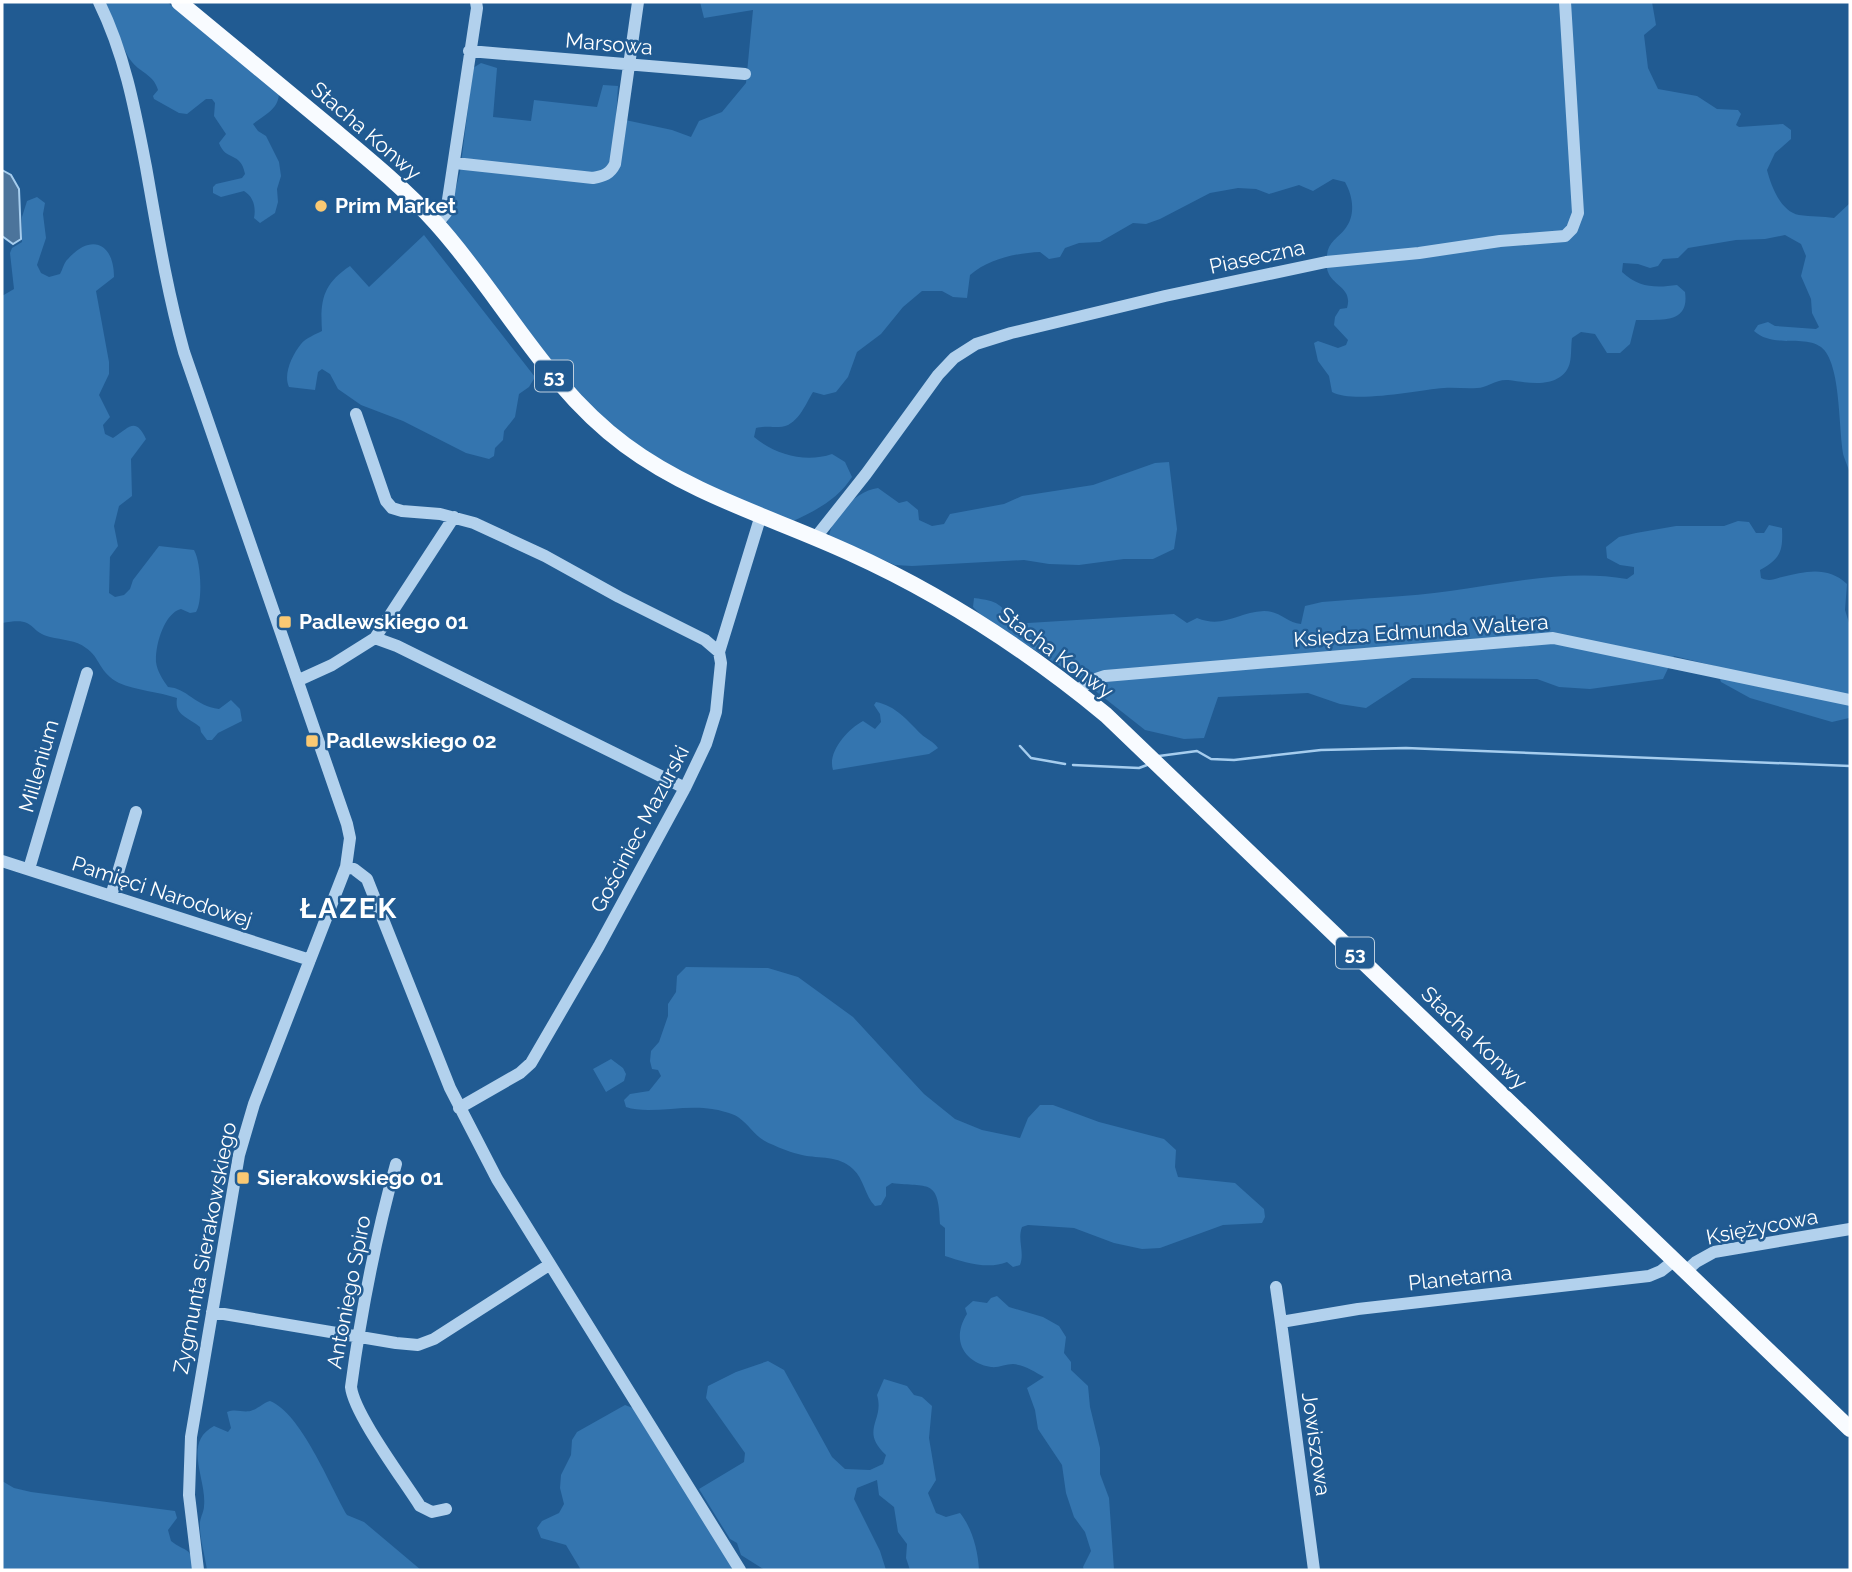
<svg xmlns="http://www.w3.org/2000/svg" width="1852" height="1572" font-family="Raleway,sans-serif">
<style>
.green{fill:#3475af}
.water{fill:#4c749b;stroke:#a6cdee;stroke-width:2}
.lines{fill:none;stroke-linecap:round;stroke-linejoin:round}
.stream{stroke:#a6cdee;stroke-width:2.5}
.minor{stroke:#b2d1ed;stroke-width:12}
.major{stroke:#f8fbff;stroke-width:16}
.poi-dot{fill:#fac973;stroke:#215b92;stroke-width:2.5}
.labels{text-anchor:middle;stroke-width:5;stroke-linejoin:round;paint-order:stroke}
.shield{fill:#215b92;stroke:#bccede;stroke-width:2}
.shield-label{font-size:19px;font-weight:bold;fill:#fff}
.street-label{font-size:21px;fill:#fff;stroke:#215b92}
.poi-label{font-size:21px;font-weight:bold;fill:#fff;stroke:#215b92;text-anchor:start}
.district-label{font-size:28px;font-weight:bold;letter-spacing:2px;fill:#fff;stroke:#215b92}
</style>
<rect width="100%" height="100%" fill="#215b92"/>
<!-- green -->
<path class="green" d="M105,2H167L279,94C278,110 264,115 253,124L258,131L266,136L279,162L281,176L277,189L278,202L275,213L260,223L254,218C256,208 254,197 244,191L221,197L213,193V187L216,184L242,178L245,174C241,151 226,162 219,143L226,134L214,116L215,103L212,99H206L187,114L179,113L154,99L153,96L158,90C154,75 141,73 132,62C123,51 112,17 105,2Z
M700,2H1652L1656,25L1644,35L1648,68L1658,89L1697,96L1717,109L1738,110L1741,114L1736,125L1739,127L1783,124L1791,130V139L1775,153L1767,170C1771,186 1781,212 1799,215C1811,217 1823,216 1834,218L1850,203V473C1848,468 1846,462 1844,457C1838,432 1842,363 1821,347C1804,334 1774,349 1754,331L1758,325L1768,322L1775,326L1816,329L1819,327L1812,313L1811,299L1801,276L1806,256L1801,244L1785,235L1765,239L1736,240L1688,248L1678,258L1663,259L1658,266L1650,268L1638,264L1623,263L1622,272C1639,288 1656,288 1677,285L1685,292C1690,326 1658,319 1636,320L1630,344L1620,353H1607L1595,334L1581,332L1572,338C1570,352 1574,368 1560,377C1545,387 1524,382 1508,380C1496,379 1487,388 1477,388C1466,389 1455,387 1444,388C1417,390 1354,404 1332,392L1329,376L1318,361L1314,343L1318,341L1338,348L1346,345L1348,340L1334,325L1335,317L1340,309L1347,308C1353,288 1333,286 1328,272C1326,268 1327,259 1327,255C1328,242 1338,238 1345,229C1356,215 1353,196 1345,182L1333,179L1313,191L1299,185L1269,194L1256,189L1238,188L1210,193L1160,219L1146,224L1133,223L1100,242L1079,243L1065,248L1060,257L1049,259L1040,252C1016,253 989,259 970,275L967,298L953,297L942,291H922L903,307L881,334L857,352L848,377L836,392L824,395L813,392C805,405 797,427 779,427C770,427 765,426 756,428L754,437C775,455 806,463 832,454L845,462L852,477C838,499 817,510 793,521L676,474L600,417L548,359L447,223L460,172L473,68L481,63L497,68L493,117L531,121L534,100L597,107L603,85L618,86L616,118L672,130L691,137L699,121L722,112L746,83L753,10L704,18Z
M37,197L45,203L43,214L46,238L37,265L41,273L49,277L60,274C63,269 64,262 68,259C91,233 114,243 114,277L96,291L109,362V374L99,395L110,417L103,425L105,434L113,438C129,428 135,416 146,439L131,459L132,496L119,506L114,526L118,546L110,557L109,593L115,597L124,595L130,589L133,580L159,546L194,550C201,562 203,601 196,612L190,613L181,609C164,613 155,646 156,662C157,671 163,680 168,687C187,688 195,706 219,709L231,700L240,709L242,721L218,733L212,740H207L201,732L200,727C189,717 174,716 177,698C159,692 135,690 119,683C99,673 100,657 86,648C76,640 62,640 50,637C27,631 37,616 2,623V296L14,289L10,253L12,248L22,242V217L27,201Z
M424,235L535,377L529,387L519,394L515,417L504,431L503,440L495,448L494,456L489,459L466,453L403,421L361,405L338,389L330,374L322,369L318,372L315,390L289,387C283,375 292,355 301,344C306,338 316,334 322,331C320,300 323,284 350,266L369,287Z
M1169,462L1177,529L1174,549L1153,559H1124L1079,565L1049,564L1024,560L912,566L895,565L829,536C833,515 856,491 878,488L899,503L907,501L918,510L919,520L932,526L944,524L950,514L1004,504L1022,496L1093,485L1155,463Z
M1738,521L1749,522L1756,533H1764L1769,525L1782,528C1783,551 1781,558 1760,570L1761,578C1770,582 1773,579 1782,577C1806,571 1828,566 1847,584L1845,610L1850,626L1849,718L1832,722L1750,698L1721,682L1715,666L1674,656L1663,679L1590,689L1559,687L1537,679L1412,678L1366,708L1340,704L1308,693L1218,697L1204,738L1184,739L1145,730L1079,678L984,618L973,607L974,598C998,601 1002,604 1013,624L1174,614L1187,623L1197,618C1224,629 1237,612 1264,611C1280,611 1287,623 1301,624L1305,606L1322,602C1365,598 1408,597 1450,591C1508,583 1569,569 1627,579L1634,574V567L1620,565L1607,558L1606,547L1619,537L1636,533L1676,526H1724Z
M876,702C896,706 907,720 921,734C926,739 933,741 938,748L929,754L833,770C827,752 848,729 863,721L875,729L881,722L880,714L874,705Z
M686,967L768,968L798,977L853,1017L924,1094L955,1119L982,1130L1020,1138L1028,1118L1040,1105H1053L1099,1122L1164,1139L1176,1150L1175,1167L1178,1177L1235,1183L1264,1209L1265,1217L1262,1223L1223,1225L1160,1248L1142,1249L1114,1243L1074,1228L1028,1225L1022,1227C1017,1240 1025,1252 1020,1265L1013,1267L1007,1262C988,1270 963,1262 945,1256V1228L940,1224C939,1177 928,1188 892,1183L886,1187V1196L881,1205L875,1206C865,1196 864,1179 853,1169C838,1155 820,1159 802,1155C792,1153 780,1148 771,1144C755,1138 751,1126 738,1117C732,1113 719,1110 712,1109C684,1104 649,1115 626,1107L624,1100L630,1094L649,1091L661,1076L658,1070L652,1069L650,1061L651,1051L659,1042L668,1016V1004L676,992L677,976Z
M611,1059L623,1068L626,1074L624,1081L606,1092L593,1069Z
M997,1296L1009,1307L1043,1317L1059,1326L1066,1337L1064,1353L1071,1362V1370L1088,1386L1090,1407L1100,1448V1474L1109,1498L1114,1570H1084L1083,1567L1091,1551L1085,1532L1074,1517L1066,1493L1062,1465L1038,1429L1035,1410L1027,1388L1044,1377C1035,1372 1025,1365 1013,1364C1006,1364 998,1368 991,1367C963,1362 951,1339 967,1314L965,1308L973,1301L987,1303L991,1298Z
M768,1361L784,1370L832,1457L845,1469L870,1470L883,1464L886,1455C859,1430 885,1421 877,1395L884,1379L907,1386L914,1395L922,1397L932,1406L929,1438L936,1480L928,1493L936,1513L946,1517L960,1513C972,1528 978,1550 979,1570H910L906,1558L907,1544L898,1532L894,1507L879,1495L877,1480L857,1488L854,1499L880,1551L886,1570H765L741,1555L737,1543L730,1539L699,1489L744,1462L745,1453L706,1398L708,1386L736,1372Z
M270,1401C301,1413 330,1486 347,1515L364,1522L421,1570H207C205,1555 199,1537 200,1522C201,1516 204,1511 204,1506C207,1479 182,1443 214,1426L228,1432L231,1428L227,1412C237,1408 244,1414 253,1410C259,1408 263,1403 270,1401Z
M625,1405L633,1408L730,1563L732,1570H581L566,1545L541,1538L537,1528L542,1521L559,1513L564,1504L560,1488L561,1475L571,1455L572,1440L577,1432Z
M2,1481L14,1488L31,1492L175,1511L177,1518L168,1530L171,1541C186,1553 192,1546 194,1570H2Z"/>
<!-- water -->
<path class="water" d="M2,170L11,175L19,189L21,239L13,244L2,236Z"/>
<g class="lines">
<!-- stream -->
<path class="stream" d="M1020,746L1031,758L1065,764
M1159,756L1197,751L1211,759L1234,760L1321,750L1406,748L1850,766
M1073,765L1139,768L1147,765"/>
<!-- minor -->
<path class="minor" d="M99,2C125,55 135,110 146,167C157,229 167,291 184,352L347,824L350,838L346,867L254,1104L239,1155L191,1437L189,1495L198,1570
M469,51L745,74
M455,163L593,178C604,176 610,174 615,164L638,2
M437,224L446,213L477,8L476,2
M356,414L386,501L392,508L402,511L440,514L474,523L545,556L619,597L705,640L719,652
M816,537L866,474L938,375L954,358L976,344L1011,333L1165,296L1326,262L1419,253L1500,241L1565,236L1572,229L1578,213L1565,2
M375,638L397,646L685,788
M299,680L332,665L375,638L454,517
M1077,691L1090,681L1105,676L1553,638L1850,700
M2,861L310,960
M346,867L354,869L367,879L450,1088L497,1179L740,1570
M29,869L87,673
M111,896L136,812
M459,1108L520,1073L531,1063L599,946L685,788L706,744L716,712L721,663L719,652L761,515
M396,1164C376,1236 361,1312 351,1387C354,1414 403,1479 420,1506L432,1512L446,1509
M1686,1271L1696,1262L1714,1252L1850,1229
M1276,1287L1281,1322L1358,1309L1649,1276L1661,1271L1675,1260
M212,1312L396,1343L418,1345L434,1339L549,1265
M1281,1322L1314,1570"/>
<!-- major -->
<path class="major" d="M179,2C229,44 280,85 330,127C367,158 404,188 436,223C501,295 546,387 625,445C692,495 774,518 850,553C943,595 1027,650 1106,715L1850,1429"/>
</g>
<!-- markers -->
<g class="poi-dot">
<circle cx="321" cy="206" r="7"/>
<rect x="278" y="615" width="14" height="14" rx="3.5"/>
<rect x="305" y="734" width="14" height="14" rx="3.5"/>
<rect x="236" y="1171" width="14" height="14" rx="3.5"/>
</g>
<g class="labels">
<!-- shield labels -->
<g class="shield">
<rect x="535" y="360.5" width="38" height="31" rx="5"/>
<rect x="1336" y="937.5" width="38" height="31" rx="5"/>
</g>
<g class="shield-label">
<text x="554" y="383">53</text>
<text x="1355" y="960">53</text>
</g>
<!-- street labels -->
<g class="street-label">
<text transform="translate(609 44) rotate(5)" y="7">Marsowa</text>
<text transform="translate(366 131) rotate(41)" y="7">Stacha Konwy</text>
<text transform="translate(1257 257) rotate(-12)" y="7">Piaseczna</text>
<text transform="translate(1421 631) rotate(-4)" y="7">Księdza Edmunda Waltera</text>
<text transform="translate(1056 653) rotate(37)" y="7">Stacha Konwy</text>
<text transform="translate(39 766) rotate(-74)" y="7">Millenium</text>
<text transform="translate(640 829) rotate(-62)" y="7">Gościniec Mazurski</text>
<text transform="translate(162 892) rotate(18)" y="7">Pamięci Narodowej</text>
<text transform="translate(1474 1038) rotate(44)" y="7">Stacha Konwy</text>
<text transform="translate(1762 1227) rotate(-11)" y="7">Księżycowa</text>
<text transform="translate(205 1248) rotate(-79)" y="7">Zygmunta Sierakowskiego</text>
<text transform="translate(1460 1278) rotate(-6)" y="7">Planetarna</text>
<text transform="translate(349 1292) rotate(-79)" y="7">Antoniego Spiro</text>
<text transform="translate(1316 1444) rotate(82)" y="7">Jowiszowa</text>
</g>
<!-- poi labels -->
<g class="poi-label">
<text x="335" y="213">Prim Market</text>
<text x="299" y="629">Padlewskiego 01</text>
<text x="326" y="748">Padlewskiego 02</text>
<text x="257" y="1185">Sierakowskiego 01</text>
</g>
<!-- district labels -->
<g class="district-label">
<text x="349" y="918">ŁAZEK</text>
</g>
</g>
<!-- border -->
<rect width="1852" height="1572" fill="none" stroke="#ffffff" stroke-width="7"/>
</svg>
